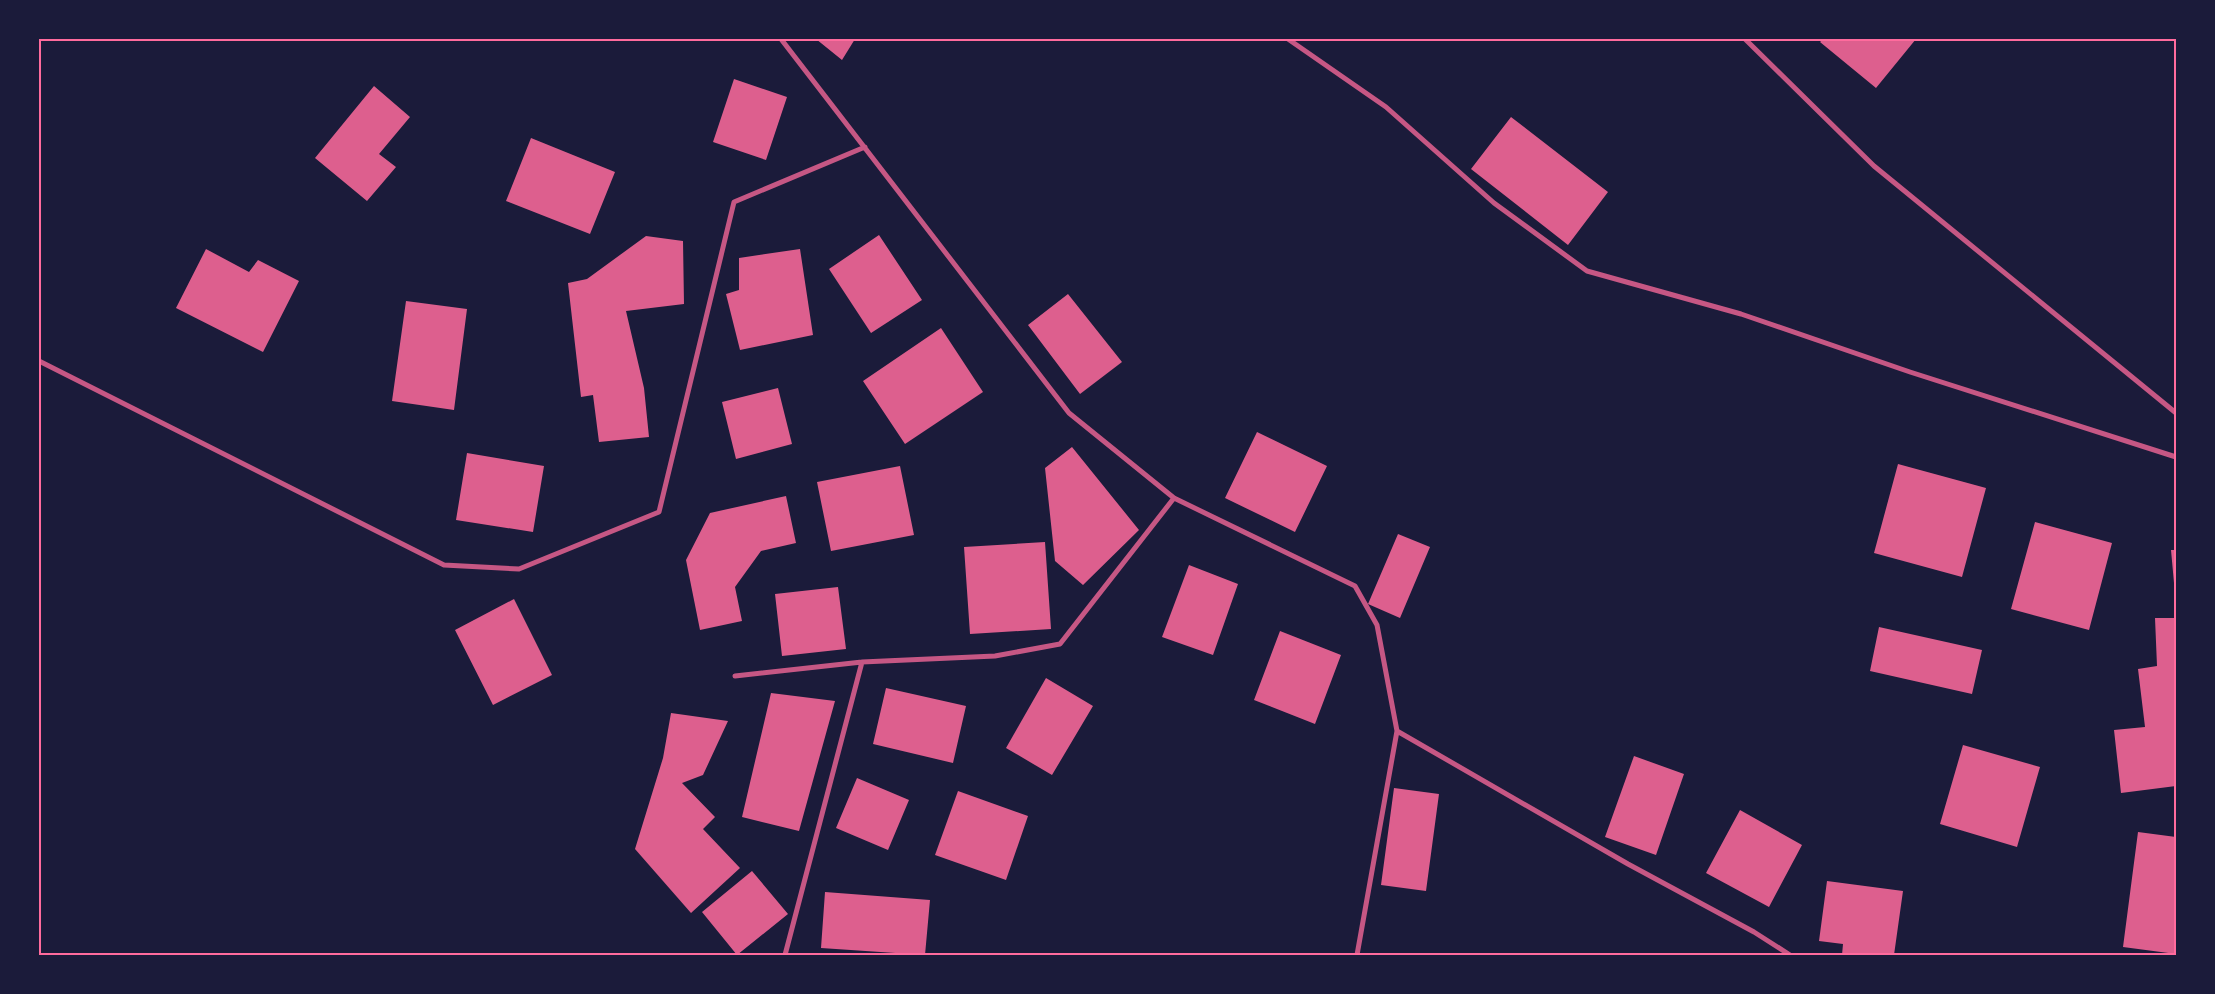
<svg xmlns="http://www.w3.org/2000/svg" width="2215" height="994" font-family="Lato,sans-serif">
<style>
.building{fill:#dd5f8e}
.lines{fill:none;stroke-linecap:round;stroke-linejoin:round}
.minor{stroke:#c65784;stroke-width:5}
.neatline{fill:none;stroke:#ff6b9d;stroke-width:2}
</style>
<rect width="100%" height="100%" fill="#1b1b3a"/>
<!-- building -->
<path class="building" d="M816,39H855L842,60Z
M1823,39H1916L1876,88L1820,42Z
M734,79L787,97L766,160L713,142Z
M374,86L410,117L379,154L396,167L367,201L315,158Z
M1511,117L1608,192L1568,245L1471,169Z
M531,138L615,172L590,234L506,201Z
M879,235L922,300L871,333L829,269Z
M646,236L683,241L684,304L626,311L644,388L649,437L599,442L593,395L581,397L568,283L587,279Z
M206,249L249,272L258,260L299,281L263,352L176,308Z
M800,249L813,335L740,350L726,294L739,290V258Z
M1068,294L1122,362L1080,394L1028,325Z
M406,301L467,309L454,410L392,401Z
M941,328L983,392L905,444L863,381Z
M778,388L792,444L736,459L722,402Z
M1257,432L1327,466L1295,532L1225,498Z
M1072,447L1139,530L1083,585L1055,561L1045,468Z
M467,453L544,466L533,532L456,520Z
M1898,464L1986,488L1962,577L1874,553Z
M900,466L914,535L831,551L817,482Z
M786,496L796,543L761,551L735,587L742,621L700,630L686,560L710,513Z
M2035,522L2112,543L2089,630L2011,609Z
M1398,534L1430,547L1400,618L1368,604Z
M1045,542L1051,629L970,634L964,547Z
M2171,550H2176V594H2175Z
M1189,565L1238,584L1213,655L1162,637Z
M838,587L846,649L782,656L775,594Z
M514,599L552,675L493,705L455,630Z
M2155,618H2176V786L2121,793L2114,730L2145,727L2138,669L2157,666Z
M1879,627L1982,650L1972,694L1870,671Z
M1280,631L1341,655L1315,724L1254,700Z
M1046,678L1093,706L1052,775L1006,748Z
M886,688L966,706L953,763L873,744Z
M771,693L835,701L799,831L742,817Z
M671,713L728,721L703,775L682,783L715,817L703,829L740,868L691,913L635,849L663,758Z
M1963,745L2040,767L2017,847L1940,824Z
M1634,756L1684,774L1656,855L1605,837Z
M857,778L909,800L888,850L836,828Z
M1394,788L1439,794L1426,891L1381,885Z
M958,791L1028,816L1006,880L935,855Z
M1740,810L1802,845L1769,907L1706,873Z
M2138,832L2176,837V954L2123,947Z
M752,871L788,914L737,955L702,912Z
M1827,881L1903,891L1894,955H1842L1843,944L1819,941Z
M825,892L930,900L925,955L821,948Z"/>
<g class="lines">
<!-- minor -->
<path class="minor" d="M781,39L1069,413L1174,498L1355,586L1377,625L1397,731L1357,955
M1288,39L1386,107L1494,203L1587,271L1741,314L1910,372L2176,457
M1745,39L1874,166L2176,413
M39,361L444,565L519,569L659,512L734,202L865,147
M735,676L862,662L995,656L1060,644L1174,498
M1397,731L1628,864L1754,932L1790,955
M785,955L862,662"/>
</g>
<!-- border -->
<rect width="2215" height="994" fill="none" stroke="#1b1b3a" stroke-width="80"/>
<rect x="40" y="40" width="2135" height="914" class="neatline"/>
</svg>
